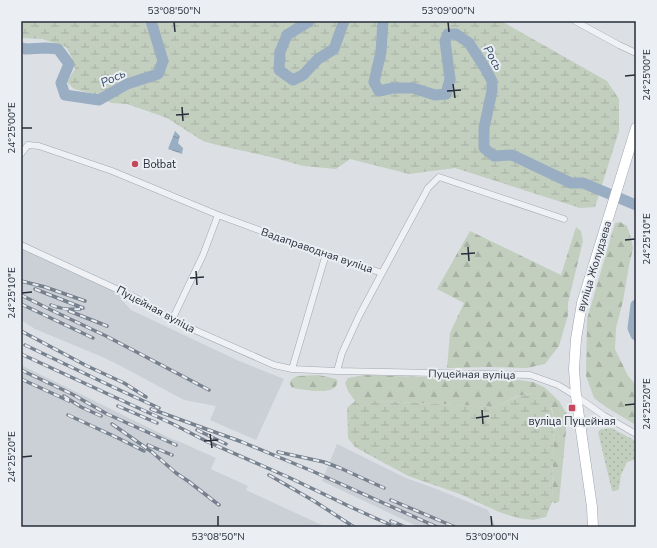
<svg xmlns="http://www.w3.org/2000/svg" width="657" height="548" font-family="'Nunito Sans',sans-serif">
<style>
.built{fill:#cbcfd6}
.grass{fill:url(#grass-dots)}
.forest{fill:url(#forest-firs)}
.wetland{fill:url(#wetland-marsh)}
.water{fill:url(#water-ripples)}
.lines{fill:none;stroke-linecap:round;stroke-linejoin:round}
.river{stroke:#9aaec3;stroke-width:11}
.minor-casing{stroke:#a2a7ae;stroke-width:7}
.primary-casing{stroke:#9da4b0;stroke-width:11}
.minor{stroke:#eff1f4;stroke-width:6}
.primary{stroke:#fff;stroke-width:10}
.rail-casing{stroke:#77808d;stroke-width:3.5}
.rail{stroke:#ebeff3;stroke-width:2;stroke-dasharray:6;stroke-linecap:butt}
.ticks{fill:none;stroke:#272e3a;stroke-width:1.5}
.poi-dot{fill:#c24a5c;stroke:#ebeff3;stroke-width:1.5}
.labels{text-anchor:middle;stroke-width:4;stroke-linejoin:round;paint-order:stroke}
.poi-label{font-size:11px;fill:#272e3a;stroke:#ebeff3;text-anchor:start}
.street-label{font-size:11px;fill:#272e3a;stroke:#ebeff3}
.water-label{font-size:12px;font-style:italic;fill:#354d6a;stroke:#ebeff3}
.neatline{fill:none;stroke:#272e3a;stroke-width:1.5}
.ticks-label{font-size:10px;text-anchor:middle;fill:#272e3a}
</style>
<defs>
<pattern id="grass-dots" width="8" height="8" patternUnits="userSpaceOnUse"><rect width="8" height="8" fill="#c2cebe"/><path d="M2 2h.1M6 6h.1" fill="none" stroke="#a7b1a4" stroke-width="1.8" stroke-linecap="round"/></pattern>
<pattern id="forest-firs" width="22" height="20" patternUnits="userSpaceOnUse"><rect width="22" height="20" fill="#c2cebe"/><path d="M5 1l3.5 6h-7zM16 11l3.5 6h-7z" fill="#a7b1a4"/></pattern>
<pattern id="wetland-marsh" width="20" height="14" patternUnits="userSpaceOnUse"><rect width="20" height="14" fill="#c2cebe"/><path d="M1 5h8M5 5V1M11 12h8M15 12V8" fill="none" stroke="#a7b1a4"/></pattern>
<pattern id="water-ripples" width="26" height="14" patternUnits="userSpaceOnUse"><rect width="26" height="14" fill="#9aaec3"/><path d="M2 4q2-2 4 0t4 0M15 11q2-2 4 0t4 0" fill="none" stroke="#7e8e9f"/></pattern>
</defs>
<rect width="100%" height="100%" fill="#dce0e5"/>
<!-- built -->
<path class="built" d="M21,247L122,294L120,298L131,310L239,361L284,379L256,440L210,420L216,406L184,400L117,364L100,356L35,329L21,320Z
M21,365L174,440L178,441L216,458L211,469L248,486L246,490L326,527H21Z
M337,444L406,478L434,488L488,510L496,527H419L322,481Z"/>
<!-- grass -->
<path class="grass" d="M611,428L636,441V461L634,460L627,462L621,475L619,489L615,491H612L598,432L601,429Z"/>
<!-- forest -->
<path class="forest" d="M620,222L627,226L631,238L633,248L629,266L623,301L616,328L615,349L628,376L636,385V425L606,407L594,398L586,376L587,319L615,223Z
M576,227L581,231L583,241L568,303V315L559,346L545,364L527,368L488,367L447,368L450,333L464,303L437,289L470,231L561,275Z
M319,375L336,379L338,381C337,383 337,385 335,387C327,395 302,389 292,388L290,384L291,380L297,376Z
M364,375L519,380L533,382L544,387L559,401L566,413V431L559,502L555,503L552,502L554,422L552,409L546,401L534,393L517,396L497,407L376,401H355L348,391L345,383L348,378Z"/>
<!-- wetland -->
<path class="wetland" d="M21,21H501L607,81L619,99V131L595,207L580,208L455,168L409,174L350,159L336,169L303,166L271,157L217,145L203,141L167,118L127,104L111,103L94,94L74,89L67,82L75,69L72,58L66,47L42,39L22,38L21,37Z
M534,393C550,403 551,403 554,422L552,502L546,517L533,520L518,518L499,512L460,494L408,476L355,447L348,438L347,408L355,401H376L497,407L518,396Z"/>
<!-- water -->
<path class="water" d="M175,131L180,136L178,143L183,148L182,154L168,149Z"/>
<g class="lines">
<!-- river -->
<path class="river" d="M309,21L308,22L287,35L280,52L279,70L293,80L303,75L318,59L334,49L344,21
M383,21L381,52L374,82L379,91L393,88H413L435,95L446,94L450,79L445,41L448,34H456L469,43L485,68L492,81V91L484,128V148L494,156L512,155L571,183H583L636,205
M21,48L26,49L46,48L58,49L69,64L61,83L65,95L99,100L127,84L158,74L163,61L151,21
M636,305L633,328L636,335"/>
<!-- minor casing -->
<g class="minor-casing">
<path id="minor" d="M575,21L619,45L636,53
M21,154L23,151L28,145L39,146L112,171L218,215
M21,245L136,298L172,320L274,365L292,369L337,371L530,375L558,385L576,396L603,415L636,434
M382,273L428,188L439,177L564,219
M172,320L203,255L218,215L316,251L382,273L359,316L342,353L337,371
M292,369L326,254"/>
</g>
<!-- primary casing -->
<g class="primary-casing">
<path id="primary" d="M593,527L592,507L576,396L574,369L576,339L582,303L636,128"/>
</g>
<!-- minor -->
<use href="#minor" class="minor"/>
<!-- primary -->
<use href="#primary" class="primary"/>
<!-- rail casing -->
<g class="rail-casing">
<path id="rail" d="M21,281L45,287L85,301
M35,289L83,308
M21,295L49,309L106,336L209,390
M21,304L93,338
M51,305C61,309 70,310 80,309
M69,311L107,326
M21,331L87,366L124,383L146,397
M25,345L113,387L159,408
M21,354L173,424L208,442L288,477L355,509L395,527
M21,370L72,394L107,414L176,445
M21,379L69,401
M64,396L81,407L101,416
M118,406L157,423
M151,409L242,442L312,471L437,527
M68,415L118,438L144,451
M112,424L152,452L176,473L188,481L219,505
M197,430L226,444
M148,445L172,455
M278,452L324,462L340,468L384,488
M269,475L314,501L354,527
M391,500L455,527
M391,521L406,527"/>
</g>
<!-- rail -->
<use href="#rail" class="rail"/>
</g>
<!-- ticks -->
<path class="ticks" d="M174,22L175,32M448,22L449,32M625,76L635,75M453,84L455,98M447,91L461,90M182,107L183,121M176,115L189,114M22,128H32M625,240L635,239M468,247L469,261M461,254L475,253M196,271L197,285M190,278L204,277M22,293L32,292M625,405L635,404M482,410L483,424M476,418L489,416M210,434L212,448M204,441L218,440M22,457L32,456M218,516V526M491,516L492,526"/>
<!-- markers -->
<g class="poi-dot">
<circle cx="135" cy="164" r="4"/>
<rect x="568" y="404" width="8" height="8" rx="2"/>
</g>
<g class="labels">
<!-- poi labels -->
<g class="poi-label">
<text x="143" y="168">Bołbat</text>
<text x="572" y="425" text-anchor="middle">вуліца Пуцейная</text>
</g>
<!-- street labels -->
<g class="street-label">
<text transform="translate(317 250) rotate(19)" y="4">Вадаправодная вуліца</text>
<text transform="translate(594 266) rotate(-73)" y="4">вуліца Жолудзева</text>
<text transform="translate(156 309) rotate(28)" y="4">Пуцейная вуліца</text>
<text transform="translate(472 374) rotate(1)" y="4">Пуцейная вуліца</text>
</g>
<!-- water labels -->
<g class="water-label">
<text transform="translate(493 58) rotate(60)" y="4">Рось</text>
<text transform="translate(113 78) rotate(-26)" y="4">Рось</text>
</g>
</g>
<!-- border -->
<rect width="657" height="548" fill="none" stroke="#ebeff3" stroke-width="44"/>
<rect x="22" y="22" width="613" height="504" class="neatline"/>
<g class="ticks-label">
<text x="174" y="14">53°08'50"N</text>
<text x="448" y="14">53°09'00"N</text>
<text transform="translate(646 75) rotate(-90)" y="4">24°25'00"E</text>
<text transform="translate(11 128) rotate(-90)" y="4">24°25'00"E</text>
<text transform="translate(646 239) rotate(-90)" y="4">24°25'10"E</text>
<text transform="translate(11 293) rotate(-90)" y="4">24°25'10"E</text>
<text transform="translate(646 404) rotate(-90)" y="4">24°25'20"E</text>
<text transform="translate(11 457) rotate(-90)" y="4">24°25'20"E</text>
<text x="218" y="540">53°08'50"N</text>
<text x="492" y="540">53°09'00"N</text>
</g>
</svg>
